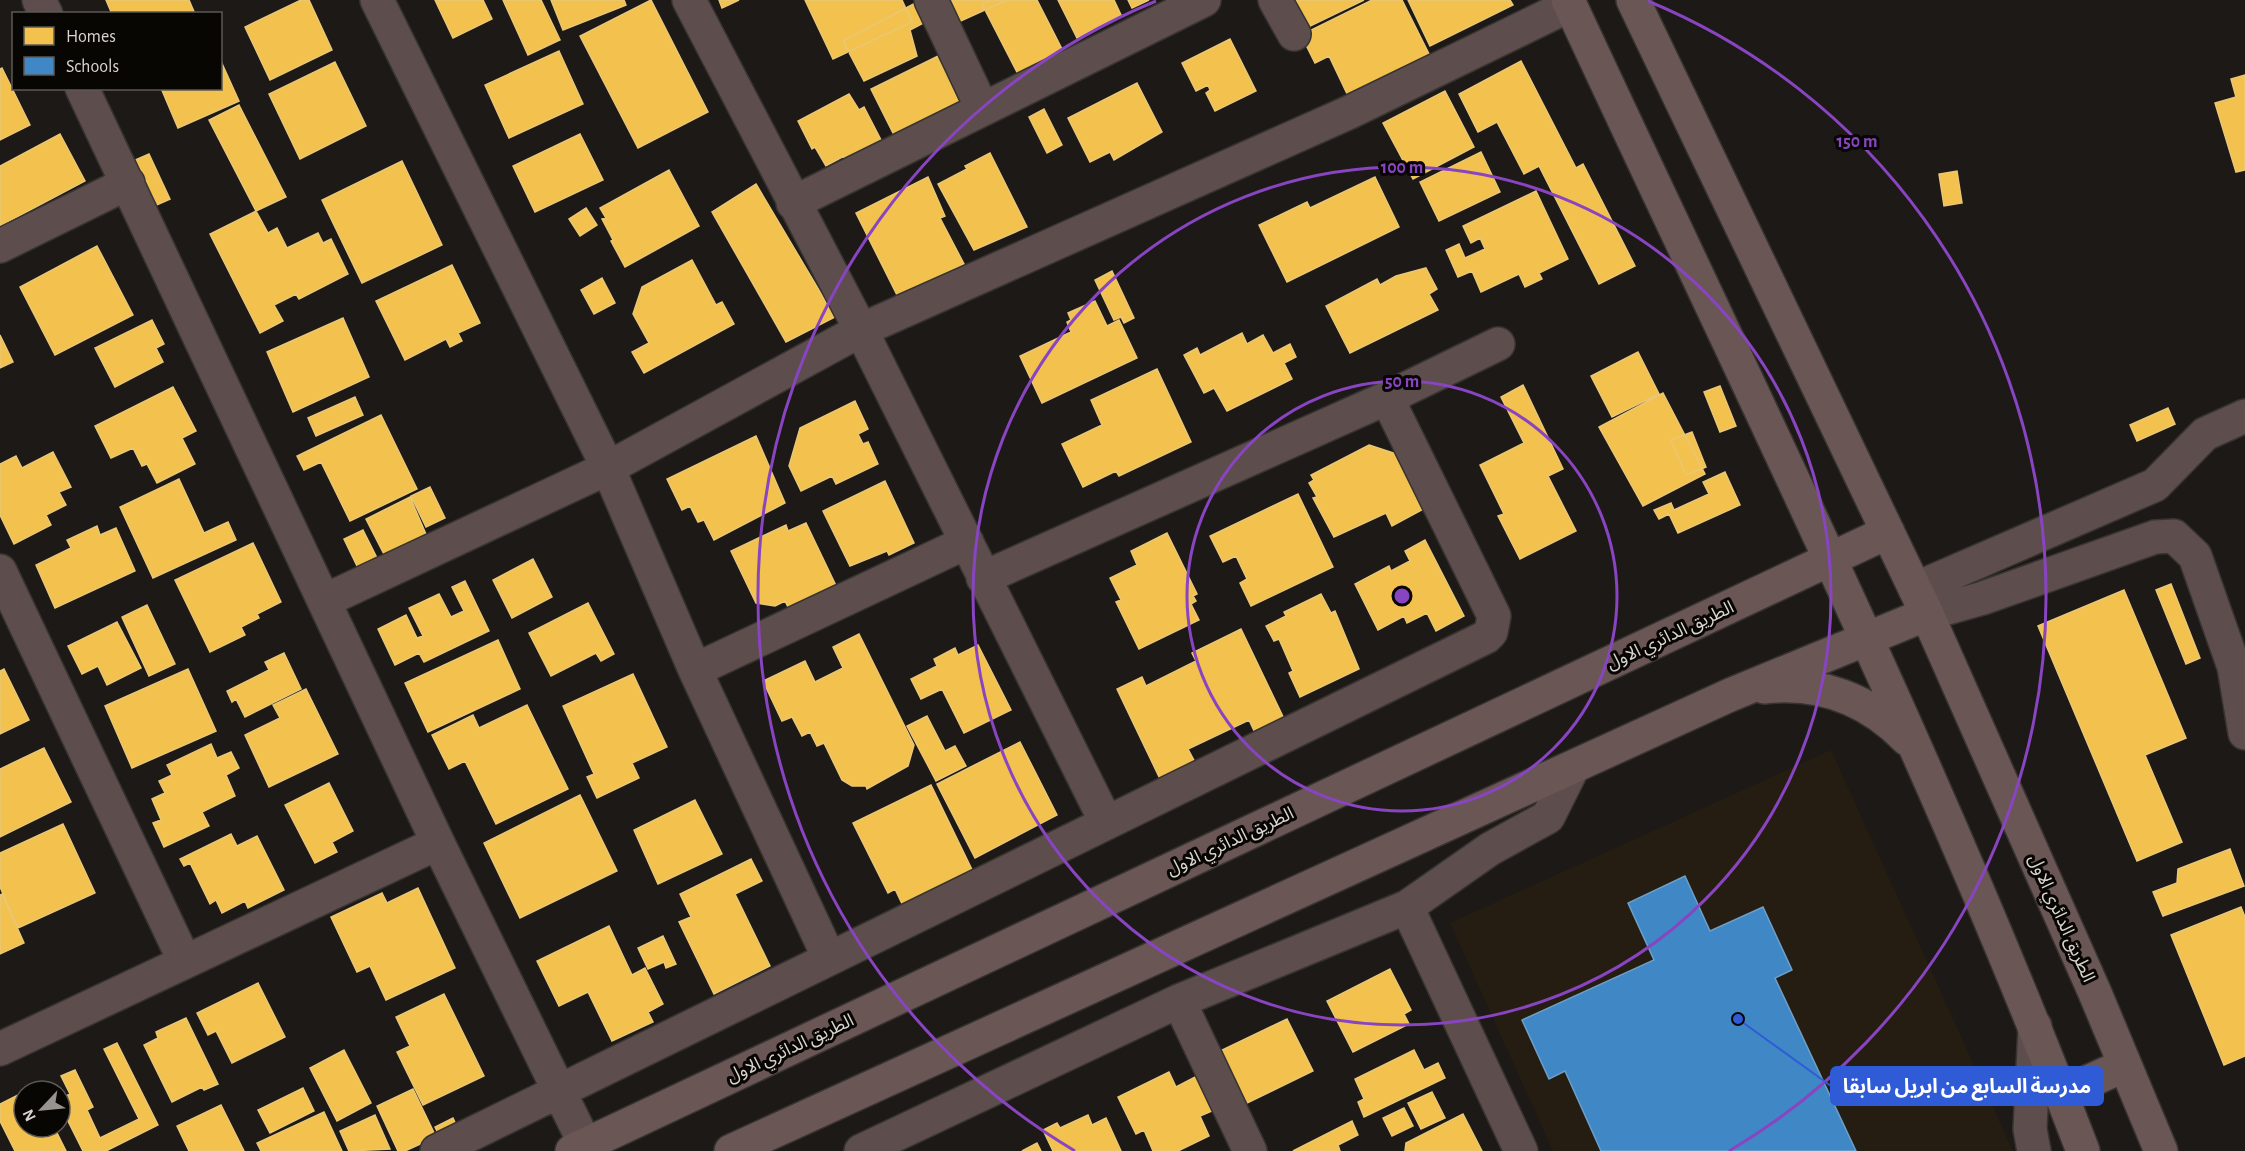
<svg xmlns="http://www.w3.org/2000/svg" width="2245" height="1151" font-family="'Alegreya Sans','Noto Sans Arabic',sans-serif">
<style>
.built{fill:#261d12}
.homes{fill:#f2c14e;stroke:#eac775;stroke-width:1.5}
.schools{fill:#3f88c5;stroke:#6d9fc8;stroke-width:1.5}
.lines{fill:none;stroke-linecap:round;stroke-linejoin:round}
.minor-casing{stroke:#363331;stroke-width:36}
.primary-casing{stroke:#363331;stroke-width:36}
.minor{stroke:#5d4d4c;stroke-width:33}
.primary{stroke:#6a5655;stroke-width:33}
.ring{fill:none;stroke:#8945c1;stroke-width:3}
.labels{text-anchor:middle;stroke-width:6;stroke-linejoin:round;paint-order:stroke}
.street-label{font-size:18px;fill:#d9d4cf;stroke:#080603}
.centre{fill:#8945c1;stroke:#080603;stroke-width:3}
.ring-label{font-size:18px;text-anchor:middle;font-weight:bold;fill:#8945c1;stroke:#080603;stroke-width:6;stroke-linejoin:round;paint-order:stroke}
.leader{fill:none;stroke:#305bd7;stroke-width:2}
.callout-dot{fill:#305bd7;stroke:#080603;stroke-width:2}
.callout{fill:#305bd7;stroke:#305bd7;stroke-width:2}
.callout-label{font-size:20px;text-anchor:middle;font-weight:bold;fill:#fff}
</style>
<rect width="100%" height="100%" fill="#1c1916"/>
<!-- built -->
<path class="built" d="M1831,750L2013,1151H1553L1450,923Z"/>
<!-- homes -->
<path class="homes" d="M106,0H189L195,14H112Z
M301,0H309L332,50L270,80L245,27Z
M435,0H483L492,19L453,38Z
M503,0H541L560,40L528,55Z
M551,0H624L626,5L563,30Z
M651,0L708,112L638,148L580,36Z
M719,0H739L722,8Z
M805,0H902L912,22L833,59Z
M921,0L933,18L910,30L917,56L864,81L843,41Z
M943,0H1007L954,24Z
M990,0H1037L1063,51L1020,78L982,4Z
M1058,0H1114L1121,15L1077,38Z
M1128,0H1149L1132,8Z
M1289,0H1364L1304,29Z
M1372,0H1402L1432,60L1350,100L1329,56L1315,63L1301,35Z
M1408,0H1510L1513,5L1430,46Z
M1230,39L1256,91L1215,111L1206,93L1210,90L1208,85L1196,91L1182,63Z
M559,51L583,104L509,138L485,85Z
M938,56L960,102L903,130L906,136L897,141L871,89Z
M220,59L239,101L178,128L161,88H220Z
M1521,61L1576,168L1583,164L1635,266L1599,284L1539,166L1524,174L1497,122L1478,132L1459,94Z
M335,62L366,126L300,159L269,94Z
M2,68L30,125L0,140V69Z
M2245,75V170L2236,172L2215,103L2236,97L2231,79Z
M1137,83L1162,132L1114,160L1110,152L1090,162L1068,118Z
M1445,91L1474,147L1413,179L1383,123Z
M849,94L859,110L864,107L881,140L861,150L864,154L847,163L844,156L826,166L815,147L812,149L798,121Z
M239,105L286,197L256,211L209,120Z
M1044,109L1062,145L1047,153L1029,117Z
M60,134L85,181L0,226V166Z
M580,134L603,180L535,212L513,166Z
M1481,152L1500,192L1439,221L1420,182Z
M990,153L1027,227L974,250L938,184L967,169L965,166Z
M149,154L170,199L152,207L131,162Z
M402,161L442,245L362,283L322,200Z
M669,170L699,226L625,267L611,241L613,240L602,219L606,218L600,208Z
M1957,171L1962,203L1944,206L1939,174Z
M928,177L945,216L940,218L964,264L898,297L856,213Z
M1375,177L1399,227L1287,282L1259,225L1307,202L1310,208Z
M756,184L835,317L786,342L712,212Z
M1536,191L1568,259L1539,273L1542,279L1525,287L1519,274L1481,292L1472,271L1458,277L1446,250L1459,244L1465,258L1485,249L1480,238L1471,243L1463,226Z
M586,208L597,225L580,236L569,219Z
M256,211L268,233L277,228L287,248L318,233L323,243L331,239L348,274L299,299L296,294L274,305L283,321L260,333L210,234Z
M97,246L133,315L55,355L20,287Z
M692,260L716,305L722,302L734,324L644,373L632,352L649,343L633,314L642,287Z
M452,265L480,323L458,333L462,341L450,347L446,339L405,360L376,301Z
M1426,268L1437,289L1429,294L1438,310L1350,353L1326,306L1377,279L1380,285L1396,276Z
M1112,271L1134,318L1124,323L1121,317L1114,320L1095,280Z
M602,278L615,303L594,314L581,290Z
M1095,301L1107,326L1119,320L1137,358L1042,403L1020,356L1071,332L1067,322L1071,320L1068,313Z
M343,318L369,377L293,412L267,352Z
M152,320L164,344L156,348L163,362L115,387L95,348Z
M1242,333L1247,344L1263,335L1273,353L1290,344L1296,357L1284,363L1292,379L1227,411L1214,388L1204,393L1184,355L1197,348L1200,355Z
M0,335L13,362L0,368Z
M1638,352L1659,394L1612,417L1591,376Z
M1157,369L1191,442L1119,476L1116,471L1083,487L1062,444L1102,425L1091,400Z
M1523,385L1563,469L1548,476L1576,531L1520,559L1498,516L1504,514L1480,465L1524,443L1501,397Z
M1720,386L1736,426L1720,432L1704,392Z
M173,387L196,431L182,438L195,464L157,483L147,464L142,466L133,448L111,458L95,426Z
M1663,393L1705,474L1643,506L1599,427Z
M355,397L363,415L316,436L308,418Z
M855,401L868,429L858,434L863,444L868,442L878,464L836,484L832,476L801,491L789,466L800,428Z
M2168,408L2175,424L2137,441L2130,425Z
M381,415L417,489L350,521L321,462L304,470L297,456Z
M1692,432L1706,467L1686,475L1671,440Z
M756,436L785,503L714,540L704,520L698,522L690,506L682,510L667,479Z
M1369,445L1403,456L1429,506L1392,526L1386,513L1334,537L1313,498L1317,497L1309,483L1314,480L1311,475Z
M53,452L71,487L59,492L66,505L46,515L51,525L14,544L0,515V464L16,456L22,468Z
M1725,472L1740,505L1678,533L1669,514L1659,519L1654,510L1671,503L1674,510L1709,494L1703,482Z
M179,479L204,533L228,522L236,540L153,578L120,507Z
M885,481L914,543L889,555L887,551L850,566L823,511Z
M430,487L445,518L426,527L411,496Z
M1298,494L1333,567L1251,606L1240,583L1247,579L1236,556L1223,562L1210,536Z
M410,497L428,539L387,560L366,519Z
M806,523L841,596L792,615L785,601L775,606L756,603L731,551L786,525L788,531Z
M97,526L100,535L116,528L135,571L55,608L36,565L71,548L67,540Z
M363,530L378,560L359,570L344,539Z
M1167,533L1197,594L1193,596L1196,601L1191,604L1199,620L1139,649L1116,602L1121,600L1110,578L1137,565L1131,551Z
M1425,540L1464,616L1436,631L1427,613L1407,623L1404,616L1378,630L1355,584L1389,566L1391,571L1410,561L1405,551Z
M253,543L281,602L257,614L259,618L241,627L245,635L210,652L175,580Z
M533,559L552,597L512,618L493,580Z
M465,581L489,631L424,662L419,653L395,665L378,629L406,615L417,638L423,636L409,608L439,594L451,617L464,611L452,587Z
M2171,584L2200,658L2186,664L2156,590Z
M2124,590L2186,738L2145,755L2182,842L2137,861L2038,626Z
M1321,594L1331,613L1335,611L1359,669L1300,697L1289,673L1293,671L1279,639L1274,641L1266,626L1286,616L1284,612Z
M588,603L614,654L601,661L596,653L551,676L529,633Z
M147,605L175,664L149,676L122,617Z
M117,622L141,668L107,685L98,666L82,674L68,646Z
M1241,629L1286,723L1257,737L1249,720L1188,749L1197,766L1162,783L1117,689L1142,677L1146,686L1196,661L1192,653Z
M859,634L914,745L908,766L867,789L866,786H852L842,780L824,743L817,746L810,732L802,736L792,717L782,721L763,681L805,661L815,682L843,668L833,647Z
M498,640L520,689L428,732L405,683Z
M978,645L1011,710L964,733L942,689L921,699L911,679L937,666L934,659L955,648L958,655Z
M284,653L301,689L245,717L236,699L232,702L227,691L269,670L265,662Z
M4,669L29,720L0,734V671Z
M188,669L216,731L132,768L105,706Z
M633,674L667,747L632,763L639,778L597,798L587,777L594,774L563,706Z
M306,689L338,754L269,787L245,735L280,718L273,705Z
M527,705L568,789L496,824L465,761L449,769L432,735L473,715L479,728Z
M927,716L945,751L955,746L966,766L936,781L907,726Z
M1020,742L1057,815L975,858L937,784Z
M211,744L217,758L231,752L239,768L226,775L235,796L202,812L209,826L164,847L153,823L161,820L152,799L165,793L159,781L172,775L167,765Z
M44,748L71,802L0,837V769Z
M329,783L353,831L332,842L337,852L315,863L285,805Z
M931,785L975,876L905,910L895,889L888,893L853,823Z
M580,795L617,871L520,918L484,843Z
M695,800L722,854L658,884L634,830Z
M63,824L95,893L18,928L0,887V853Z
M231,834L237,846L257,836L284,890L248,908L245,901L222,913L216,900L210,904L190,863L184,866L180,859Z
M2230,849L2244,886L2163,916L2153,892L2177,883L2178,869Z
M751,859L762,881L735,894L770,966L714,994L679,922L691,917L680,894Z
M418,888L455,968L386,1000L370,966L357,972L331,917L382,893L387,903Z
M2,894L24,943L0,954V895Z
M2241,907L2245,917V1056L2224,1065L2171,935Z
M609,926L632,975L645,968L663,1004L648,1012L653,1022L612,1041L588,992L559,1006L537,961Z
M663,936L676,964L666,968L664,962L648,969L638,948Z
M1390,969L1411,1010L1404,1014L1409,1024L1353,1052L1327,1001Z
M258,983L285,1037L232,1063L216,1031L208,1035L197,1013Z
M444,994L484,1076L423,1105L397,1052L410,1046L396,1017Z
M186,1018L218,1084L204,1090L202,1087L172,1102L144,1045L158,1038L156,1032Z
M1287,1019L1313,1071L1241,1106L1232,1086L1236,1084L1228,1066L1216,1053Z
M117,1043L158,1125L106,1151H83L60,1105V1099L70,1094L61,1076L75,1070L93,1107L87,1110L100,1138L139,1119L104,1049Z
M344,1050L371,1103L337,1121L310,1068Z
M1414,1050L1424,1070L1438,1063L1445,1078L1364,1117L1358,1102L1364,1099L1355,1079Z
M1169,1072L1176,1087L1197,1076L1214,1110L1200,1116L1209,1136L1178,1151H1153L1144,1130L1136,1134L1118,1097Z
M303,1088L314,1111L270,1133L258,1110Z
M413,1089L436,1137L405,1151H398L377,1106Z
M24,1092V1127H54L66,1151H15L0,1121V1104Z
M1432,1092L1445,1118L1421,1129L1408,1103Z
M221,1105L244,1151H189L177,1126Z
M1404,1108L1413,1126L1392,1136L1383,1118Z
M324,1112L342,1151H261L257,1143Z
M1463,1114L1482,1151H1405L1406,1143Z
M375,1115L390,1149L349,1151L340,1131Z
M1088,1115L1092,1125L1106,1118L1121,1151H1053L1043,1130L1057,1123L1060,1128Z
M453,1118L459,1131L441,1139L435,1127Z
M1352,1121L1358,1135L1338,1145L1340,1151H1293Z
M1037,1143L1041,1151H1022Z"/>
<!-- schools -->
<path class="schools" d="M1685,876L1710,931L1763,907L1792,970L1775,978L1856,1151H1601L1565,1071L1549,1079L1522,1020L1654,960L1628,903Z"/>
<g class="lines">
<!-- minor casing -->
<g class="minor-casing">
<path id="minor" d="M39,0L46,14
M377,0L608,468L695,670L829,958
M689,0L861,330L1106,822
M931,0L982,108
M1275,0L1294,34
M82,88L438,843L585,1144
M793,203L1204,0
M0,246L128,183
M0,571L185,962
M983,578L1387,398L1498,344
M1915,589L2155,485L2205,434L2245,416
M324,601L608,468L861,330L1350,112L1570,5
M1927,614L1983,598L2155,537L2174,536L2195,556L2234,667L2245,733
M695,670L967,542
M1407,907L1521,1151
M1179,1001L1250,1151
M0,1049L438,843
M437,1151L1486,637L1491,632L1494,616L1387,398
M861,1151L1179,1001L1407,907L1490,849L1548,817L1572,769
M2034,1151L2030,1129L2035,1026"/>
</g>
<!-- primary casing -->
<g class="primary-casing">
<path id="primary" d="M1568,0C1745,381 1933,758 2083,1151
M1633,0L1927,614L2095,993L2161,1151
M1764,687C1819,681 1868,699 1907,739
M2061,1094L2125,1065
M572,1151L1888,532
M731,1151L1730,695L1927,614"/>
</g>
<!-- minor -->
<use href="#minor" class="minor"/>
<!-- primary -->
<use href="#primary" class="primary"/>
</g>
<!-- distance rings -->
<g class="ring">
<circle cx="1402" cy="596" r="215"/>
<circle cx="1402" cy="596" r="429"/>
<path d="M1075 1151A644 644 0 0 1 1156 1M1648 1A644 644 0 0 1 1729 1151"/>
</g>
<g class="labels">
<!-- street labels -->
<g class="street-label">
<text transform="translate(1670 635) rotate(-25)" y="6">الطريق الدائري الاول</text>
<text transform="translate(1230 841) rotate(-25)" y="6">الطريق الدائري الاول</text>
<text transform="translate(2062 918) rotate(66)" y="6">الطريق الدائري الاول</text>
<text transform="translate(790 1048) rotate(-25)" y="6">الطريق الدائري الاول</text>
</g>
</g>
<circle cx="1402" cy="596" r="9" class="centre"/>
<g class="ring-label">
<text x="1857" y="147">150 m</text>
<text x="1402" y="173">100 m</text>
<text x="1402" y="387">50 m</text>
</g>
<!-- callouts -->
<path class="leader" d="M1738 1019L1831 1086"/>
<circle class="callout-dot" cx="1738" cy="1019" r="6"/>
<rect class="callout" x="1831" y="1067" width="272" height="38" rx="6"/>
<g class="callout-label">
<text x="1967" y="1093">مدرسة السابع من ابريل سابقا</text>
</g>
<!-- legend -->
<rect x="12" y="12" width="210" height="78" fill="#080603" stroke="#5c5855" stroke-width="1.5"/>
<rect x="24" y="27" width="30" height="18" fill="#f2c14e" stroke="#5c5855" stroke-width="1.5"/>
<text x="66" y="42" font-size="18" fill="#d9d4cf">Homes</text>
<rect x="24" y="57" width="30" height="18" fill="#3f88c5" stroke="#5c5855" stroke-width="1.5"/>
<text x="66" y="72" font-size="18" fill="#d9d4cf">Schools</text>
<!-- north arrow -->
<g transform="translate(42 1109) rotate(244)"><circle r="28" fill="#080603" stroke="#5c5855" stroke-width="1.5"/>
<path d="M0-4.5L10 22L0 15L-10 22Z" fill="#97938e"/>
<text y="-9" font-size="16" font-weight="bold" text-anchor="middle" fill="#d9d4cf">N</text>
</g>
</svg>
